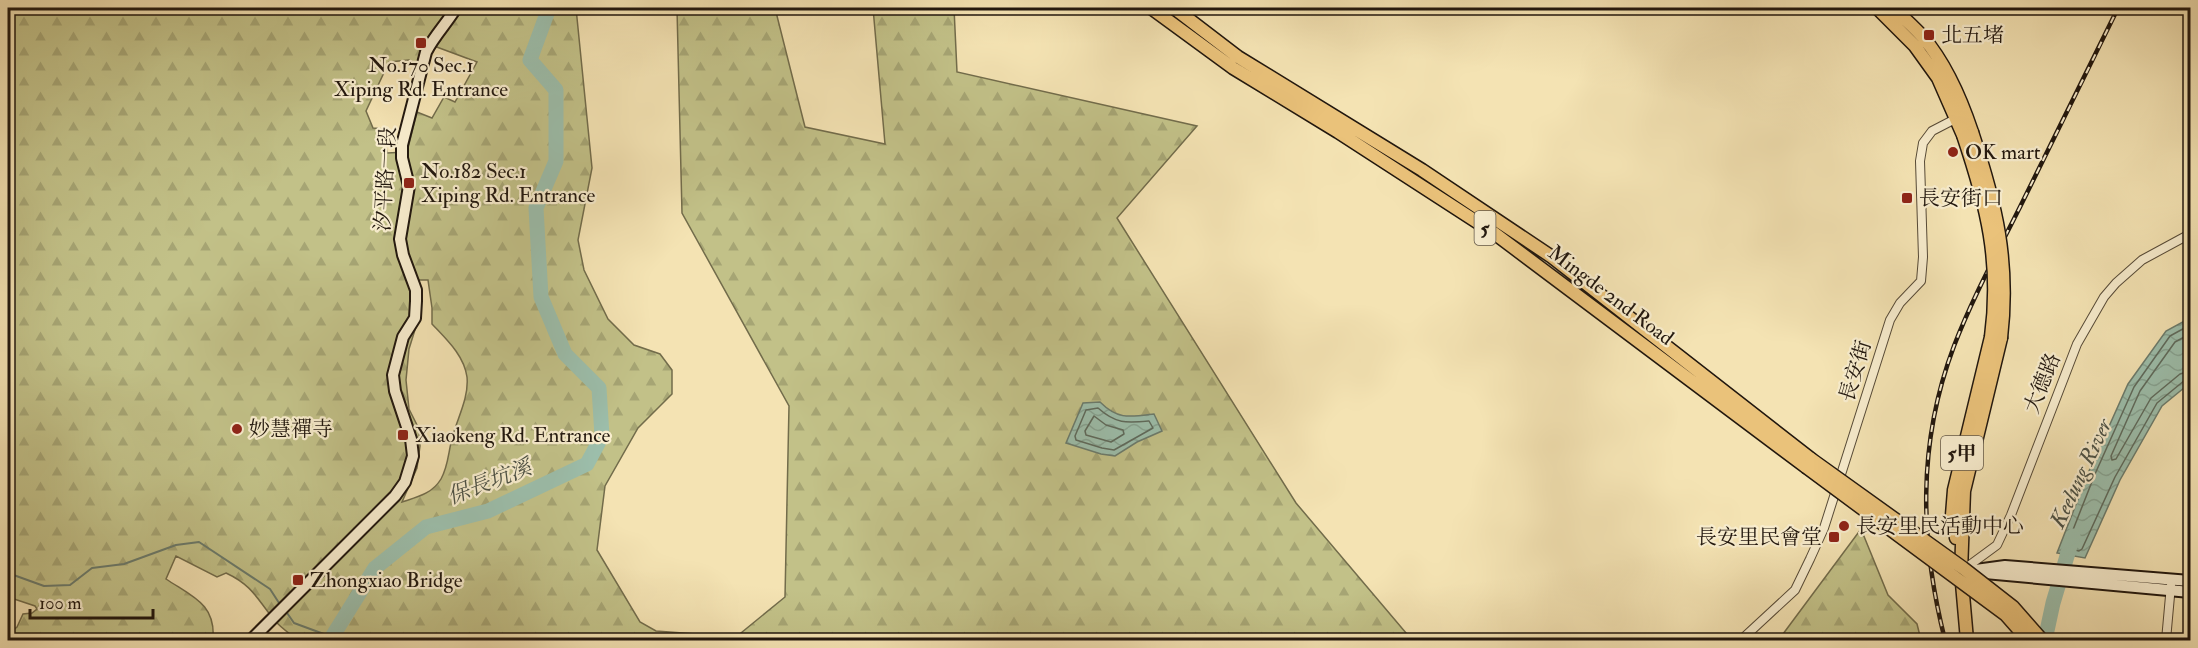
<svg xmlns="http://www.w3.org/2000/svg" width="2198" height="648" font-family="'IM FELL Double Pica','Noto Serif TC',serif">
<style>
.forest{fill:url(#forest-firs);stroke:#726c4b;stroke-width:1.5;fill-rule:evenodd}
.water{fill:url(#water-waves);stroke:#6b7b6c;stroke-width:1.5}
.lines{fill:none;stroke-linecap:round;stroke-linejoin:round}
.shore{stroke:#5e6a5c;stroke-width:1.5}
.stream{stroke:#6b7b6c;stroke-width:2}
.river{stroke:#9cbeab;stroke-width:15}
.street-casing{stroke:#564a37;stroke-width:10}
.secondary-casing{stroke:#21170e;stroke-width:14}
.primary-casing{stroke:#21170e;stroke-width:15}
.street{stroke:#f8edce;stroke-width:8}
.secondary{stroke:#f8edce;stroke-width:10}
.primary{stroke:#eac27a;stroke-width:12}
.rail-casing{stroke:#21170e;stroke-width:4.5}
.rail{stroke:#f8edce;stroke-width:2;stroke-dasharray:7;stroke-linecap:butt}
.primary-bridge-casing{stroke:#21170e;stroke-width:15;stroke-linecap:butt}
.primary-bridge{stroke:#eac27a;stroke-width:12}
.poi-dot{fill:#8f2418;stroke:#f8edce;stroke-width:2}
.labels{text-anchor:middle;stroke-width:4.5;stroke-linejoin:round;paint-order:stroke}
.shield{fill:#f8edce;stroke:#625748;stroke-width:1.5}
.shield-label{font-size:20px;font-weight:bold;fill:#21170e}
.poi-label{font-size:21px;fill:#21170e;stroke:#f8edce;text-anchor:start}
.street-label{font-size:21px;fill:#21170e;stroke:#f8edce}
.water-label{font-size:22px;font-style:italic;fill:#4c5145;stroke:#f8edce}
</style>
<defs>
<pattern id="forest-firs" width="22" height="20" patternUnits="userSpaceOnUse" patternTransform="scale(1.5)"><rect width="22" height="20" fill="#c2c188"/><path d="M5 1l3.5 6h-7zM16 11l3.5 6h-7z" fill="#a6a574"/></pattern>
<pattern id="water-waves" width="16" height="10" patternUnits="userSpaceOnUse" patternTransform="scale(1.5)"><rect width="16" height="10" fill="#9cbeab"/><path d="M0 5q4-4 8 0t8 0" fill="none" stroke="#86a392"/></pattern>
</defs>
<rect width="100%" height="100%" fill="#f4e3b3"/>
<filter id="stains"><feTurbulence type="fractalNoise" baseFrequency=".00333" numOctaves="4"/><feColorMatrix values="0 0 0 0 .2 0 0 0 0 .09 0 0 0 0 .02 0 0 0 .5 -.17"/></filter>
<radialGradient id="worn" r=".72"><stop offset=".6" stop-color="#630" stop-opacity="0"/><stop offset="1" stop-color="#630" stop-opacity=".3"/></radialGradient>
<!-- forest -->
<path class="forest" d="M8,8H576L592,168L578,240L584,270L608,319L634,345L660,354L672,370V394L638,428L605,486L597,550L640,622L656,631L736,637L785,597L789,406L682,213L677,9L775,8L805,127L885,144L873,8H954L957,72L1197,126L1117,218L1296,503L1412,640H298C291,635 283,629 276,622C258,601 254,586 226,573L217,577L176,556L166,579C193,597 216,604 213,640H174L171,638L159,640H8V631H12L17,627L23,614L32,613L37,609L35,606L8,597ZM434,46L477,62L455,102L444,97L432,118L417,112L407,152L387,153L384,129L373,128L366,111L389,62L409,60L425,69ZM418,280H428L432,308V324C446,339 464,355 467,377C469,397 458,417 453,435C448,451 449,465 441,479C432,494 417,497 402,502L417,468L420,446L419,429L409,409L406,380L409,349L419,317Z
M1861,529L1888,595L1917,624L1921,640H1789L1783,634Z"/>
<!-- water -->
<path class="water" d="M2190,318V383L2162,406L2120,480L2085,558L2057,553L2089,471L2128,384L2166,331Z
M1100,402C1118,420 1130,417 1154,414L1162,431L1137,442L1115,456L1101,454L1066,443L1083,403Z"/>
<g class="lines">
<!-- shore -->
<path class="shore" d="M2190,325L2170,336L2134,387L2095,474L2067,545L2068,548L2079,551L2082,549L2115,477L2157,403L2185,380L2190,379
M2190,334L2175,342L2140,391L2111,456L2112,460L2116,459L2151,398L2180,374L2190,371
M1098,408C1116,424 1126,423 1149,421L1153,428L1114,450L1102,448L1076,440L1075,436L1086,410Z
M1094,416L1106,425L1123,430L1124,434L1111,442L1086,435L1085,431Z"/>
<!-- stream -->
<path class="stream" d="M8,573L44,586L70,585L92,568L124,564L176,545L199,542L270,589L281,606
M285,610L294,623L332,637"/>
<!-- river -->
<path class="river" d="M333,640L332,637L375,568L426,527L488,511L587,464L602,436L599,388L565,354L541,297L536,208L556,161V90L530,60L549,8
M2045,640L2053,603L2073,536"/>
<!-- street casing -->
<g class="street-casing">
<path id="street" d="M1963,570L1997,545L2011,515L2077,344L2104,297L2116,283L2142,260L2190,234
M1741,640L1795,590L1810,559L1824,528L1890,320L1900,303L1921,281L1923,257L1920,161L1923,143L1932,131L1959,117
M2166,640L2171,585"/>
</g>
<!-- secondary casing -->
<g class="secondary-casing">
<path id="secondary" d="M1961,572L2005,566L2190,581
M1985,573L2190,592
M251,640L395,496L405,482L413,456L411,439L395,391L393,375L403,337L415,318L416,301V290L403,255L400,239L409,186L402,158V145L426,52C434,36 447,23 456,8"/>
</g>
<!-- primary casing -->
<g class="primary-casing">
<path id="primary" d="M1151,8L1233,68L1338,132L1494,233L1806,467
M1174,8L1238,57L1422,170L1552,257L1811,459
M1877,8L1915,46L1938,78L1963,135
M1893,8C1903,17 1914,27 1923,37C1946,64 1961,99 1972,132
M1956,538L1952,515L1954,490L1991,337
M1967,640L1961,572L1964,491L2001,338"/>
</g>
<!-- street -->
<use href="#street" class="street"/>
<!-- secondary -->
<use href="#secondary" class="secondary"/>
<!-- primary -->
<use href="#primary" class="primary"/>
<!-- rail casing -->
<g class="rail-casing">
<path id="rail" d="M1945,640C1920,541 1917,444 1954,346C1972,299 1997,253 2020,207C2053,140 2086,74 2118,8"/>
</g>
<!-- rail -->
<use href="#rail" class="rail"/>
<!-- primary-bridge casing -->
<g class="primary-bridge-casing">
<path id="primary-bridge" d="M1972,132C1996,204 2010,262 2001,338
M1963,135C1987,206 2001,262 1991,337
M1811,459L1963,568L2013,607L2042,640
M1806,467L2006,615L2028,640"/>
</g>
<!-- primary-bridge -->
<use href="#primary-bridge" class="primary-bridge"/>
</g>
<!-- markers -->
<g class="poi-dot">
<rect x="1923" y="29" width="12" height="12" rx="3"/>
<rect x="415" y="37" width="12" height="12" rx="3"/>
<circle cx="1953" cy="152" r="6"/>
<rect x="403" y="177" width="12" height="12" rx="3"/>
<rect x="1901" y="192" width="12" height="12" rx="3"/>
<circle cx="237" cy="429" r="6"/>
<rect x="397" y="429" width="12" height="12" rx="3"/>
<circle cx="1844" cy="526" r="6"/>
<rect x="1828" y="531" width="12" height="12" rx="3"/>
<rect x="292" y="574" width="12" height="12" rx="3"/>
</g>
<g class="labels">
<!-- shield labels -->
<g class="shield">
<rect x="1474.5" y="211" width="21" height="34" rx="4.5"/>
<rect x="1941" y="436" width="42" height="34" rx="4.5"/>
</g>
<g class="shield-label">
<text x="1485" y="235">5</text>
<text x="1962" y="460">5甲</text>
</g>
<!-- poi labels -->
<g class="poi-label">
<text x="1941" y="42">北五堵</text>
<text x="421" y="72" text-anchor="middle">No.170 Sec.1<tspan x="421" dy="24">Xiping Rd. Entrance</tspan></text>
<text x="1965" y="159">OK mart</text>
<text x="421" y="178">No.182 Sec.1<tspan x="421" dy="24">Xiping Rd. Entrance</tspan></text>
<text x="1919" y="205">長安街口</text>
<text x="249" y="436">妙慧禪寺</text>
<text x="415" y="442">Xiaokeng Rd. Entrance</text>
<text x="1856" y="533">長安里民活動中心</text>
<text x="1822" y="544" text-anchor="end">長安里民會堂</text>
<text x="310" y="587">Zhongxiao Bridge</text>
</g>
<!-- street labels -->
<g class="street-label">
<text transform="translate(385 179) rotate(-87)" y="7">汐平路一段</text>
<text transform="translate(1611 295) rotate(37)" y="7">Mingde 2nd Road</text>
<text transform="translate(1855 371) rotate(-73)" y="7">長安街</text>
<text transform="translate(2042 383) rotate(-68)" y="7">大德路</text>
</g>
<!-- water labels -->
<g class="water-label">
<text transform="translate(2080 473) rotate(-65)" y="8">Keelung River</text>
<text transform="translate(489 481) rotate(-21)" y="8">保長坑溪</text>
</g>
</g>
<!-- margin -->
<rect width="2198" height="648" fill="none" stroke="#f4e3b3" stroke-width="30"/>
<rect x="9" y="9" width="2180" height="630" fill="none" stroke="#21170e" stroke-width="3"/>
<rect x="15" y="15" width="2168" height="618" fill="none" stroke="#21170e" stroke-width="1.5"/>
<!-- scale -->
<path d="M30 609v9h123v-9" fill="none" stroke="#21170e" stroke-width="3"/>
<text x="39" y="609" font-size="18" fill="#21170e" stroke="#f8edce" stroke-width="4.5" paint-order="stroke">100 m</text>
<rect width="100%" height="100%" filter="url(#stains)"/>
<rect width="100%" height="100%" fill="url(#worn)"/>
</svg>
